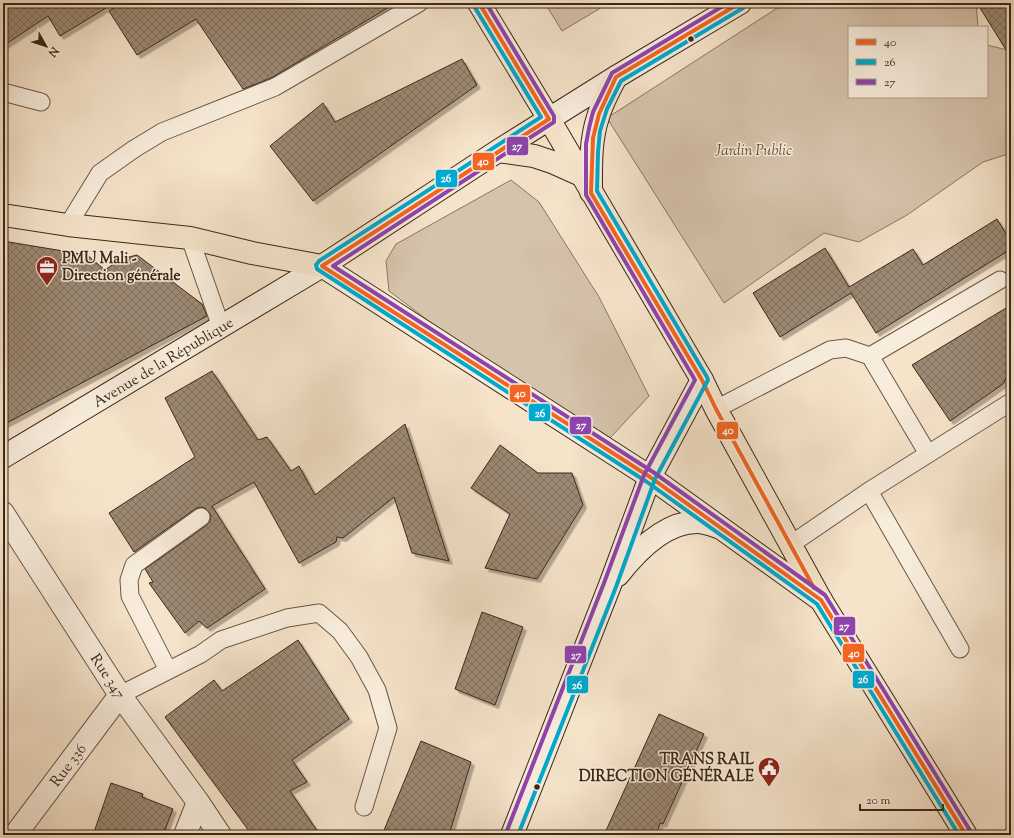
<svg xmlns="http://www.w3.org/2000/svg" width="1014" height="838" font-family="'Sorts Mill Goudy',serif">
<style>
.park{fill:#d6c3ac;stroke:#897662}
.building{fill:url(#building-cross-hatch);stroke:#3c2818;filter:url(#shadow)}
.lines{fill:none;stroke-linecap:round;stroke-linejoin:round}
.service-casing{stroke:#6a5744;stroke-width:19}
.minor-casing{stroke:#6a5744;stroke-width:24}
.tertiary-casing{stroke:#6a5744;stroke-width:24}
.secondary-casing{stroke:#3c2818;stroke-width:24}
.primary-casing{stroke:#3c2818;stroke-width:24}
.service{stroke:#f8eddd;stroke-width:17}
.minor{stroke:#f8eddd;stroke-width:22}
.tertiary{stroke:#f8eddd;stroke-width:22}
.secondary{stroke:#f8eddd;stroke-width:22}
.primary{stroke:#f5e3ca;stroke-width:22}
.bus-1-casing{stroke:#f8eddd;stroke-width:7}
.bus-2-casing{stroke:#f8eddd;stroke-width:7}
.bus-3-casing{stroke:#f8eddd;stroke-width:7}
.bus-1{stroke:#f26522;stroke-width:4}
.bus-2{stroke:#00a9ce;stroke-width:4}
.bus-3{stroke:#8e44ad;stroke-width:4}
.bus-dot{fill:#3c2818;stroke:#f8eddd;stroke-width:1.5}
.labels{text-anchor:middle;stroke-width:3;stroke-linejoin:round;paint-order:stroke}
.park-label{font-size:15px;font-style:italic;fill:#624f3d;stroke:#f8eddd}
.poi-label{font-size:15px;font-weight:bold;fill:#3c2818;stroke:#f8eddd;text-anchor:start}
.street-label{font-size:15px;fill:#3c2818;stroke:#f8eddd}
.line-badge{stroke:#f8eddd;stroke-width:1.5}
.badge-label{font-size:11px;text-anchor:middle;font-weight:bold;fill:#fff}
</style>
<defs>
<pattern id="building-cross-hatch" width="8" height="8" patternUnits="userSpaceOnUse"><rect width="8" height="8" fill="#9c8975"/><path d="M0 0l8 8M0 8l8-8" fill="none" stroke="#80705f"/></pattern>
<filter id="shadow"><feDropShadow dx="3.5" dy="3.5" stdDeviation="0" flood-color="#0004"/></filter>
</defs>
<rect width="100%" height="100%" fill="#f5e3ca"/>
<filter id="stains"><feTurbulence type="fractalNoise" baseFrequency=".005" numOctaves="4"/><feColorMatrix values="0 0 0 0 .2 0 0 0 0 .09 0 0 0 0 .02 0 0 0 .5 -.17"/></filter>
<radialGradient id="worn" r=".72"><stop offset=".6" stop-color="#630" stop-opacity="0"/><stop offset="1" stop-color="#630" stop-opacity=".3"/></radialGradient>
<!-- park -->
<path class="park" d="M545,3H609L562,31Z
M785,3H976L978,27H849V97H987V45L1011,51V153L983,162L907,215L859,242L824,233L724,303L607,118Z
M511,180L539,202L599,297L649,396L599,450L389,291L386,261L396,244Z"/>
<!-- building -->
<path class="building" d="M3,3H114L60,36L48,16L3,46Z
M124,3H396L271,78L243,89L196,19L137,55L109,11Z
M977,3H1011V58Z
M462,59L477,85L313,201L270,146L323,103L335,122Z
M997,219L1011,242V249L876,333L851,293L780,337L753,293L825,248L849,287L913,249L923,265Z
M3,241L87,255L105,270L121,259L137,255L202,304L207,316L3,425Z
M1011,305V369L1003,384L950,421L912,365Z
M212,371L258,440L267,437L291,471L299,466L315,495L405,424L449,561L412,553L394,497L343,538L337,537L336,542L299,563L254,482L212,506L265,589L207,628L199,621L185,633L149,583L153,582L145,569L207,525L210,521L211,516L209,512L205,508L200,507L195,509L134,552L109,513L195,457L165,398Z
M500,445L538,473H572L583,505L537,579L485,568L510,514L471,488Z
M482,612L523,627L495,705L455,689Z
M298,640L349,719L292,760L307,782L290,791L320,835H252L165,717L214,680L222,691Z
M659,714L704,734L663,824L660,823L656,835H604Z
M421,741L471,762L449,835H382Z
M111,783L143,794L142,797L173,809L163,835H93Z"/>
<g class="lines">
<!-- service casing -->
<g class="service-casing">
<path id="service" d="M3,92L41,102
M68,225L100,173L134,149L162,132L275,87L419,3
M190,238L221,327
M870,356L1000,280
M716,409L830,350L846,348L870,356L928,454
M869,491L960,649
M790,545L869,491L1011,402
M168,670L130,596L129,580L134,565L201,517
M120,695L201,654L221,640L287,618L319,613L340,631L359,657L377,690L388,728L364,807"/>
</g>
<!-- minor casing -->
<g class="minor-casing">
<path id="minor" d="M15,835L120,695
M185,835L198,802"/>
</g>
<!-- tertiary casing -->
<g class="tertiary-casing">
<path id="tertiary" d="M3,513L120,695L198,802L220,835"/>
</g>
<!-- secondary casing -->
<g class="secondary-casing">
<path id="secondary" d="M479,3L549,119L616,77L740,3
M3,457L322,266L650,477L821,600
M618,575C636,552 665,522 697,522C704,522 712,525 718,527
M512,835L610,585L650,477L702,380"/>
</g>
<!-- primary casing -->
<g class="primary-casing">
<path id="primary" d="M498,151L534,156L552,162L581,175
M591,192C591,167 590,141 598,117C602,103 609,90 616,77
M3,215L68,225L190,238L252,253L322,266L498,151L549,119L702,380L716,409L821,600L966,835"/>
</g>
<!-- service -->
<use href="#service" class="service"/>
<!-- minor -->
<use href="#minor" class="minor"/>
<!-- tertiary -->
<use href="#tertiary" class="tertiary"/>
<!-- secondary -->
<use href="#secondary" class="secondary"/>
<!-- primary -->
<use href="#primary" class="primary"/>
<!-- bus-1 casing -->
<g class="bus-1-casing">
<path id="bus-1" d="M479,3L549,119L322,266L650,477L821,600L966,835
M740,3L616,77L599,114L593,138L591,193L702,380L716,409L814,588"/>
</g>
<!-- bus-2 casing -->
<g class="bus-2-casing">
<path id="bus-2" d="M474,6L541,117L319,261L316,265L317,269L647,482L817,604L959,835
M518,835L616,587L655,479L708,380L707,377L597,191L598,152L600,131L607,109L621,81L743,8"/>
</g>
<!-- bus-3 casing -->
<g class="bus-3-casing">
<path id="bus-3" d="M486,3L554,116V122L333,266L653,472L825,595L971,832
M506,833L604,583L644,475L695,380L586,195V144L589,128L593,112L612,73L728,3"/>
</g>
<!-- bus-1 -->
<use href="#bus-1" class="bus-1"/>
<!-- bus-2 -->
<use href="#bus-2" class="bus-2"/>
<!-- bus-3 -->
<use href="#bus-3" class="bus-3"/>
</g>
<!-- icons -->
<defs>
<g id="office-pin" transform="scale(1.15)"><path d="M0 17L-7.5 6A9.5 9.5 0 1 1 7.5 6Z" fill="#8f2418" stroke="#f8eddd"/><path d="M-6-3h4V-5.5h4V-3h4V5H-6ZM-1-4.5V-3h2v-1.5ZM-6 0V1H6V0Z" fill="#fff"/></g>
<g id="civic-pin" transform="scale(1.15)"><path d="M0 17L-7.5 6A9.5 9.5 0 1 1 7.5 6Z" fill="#8f2418" stroke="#f8eddd"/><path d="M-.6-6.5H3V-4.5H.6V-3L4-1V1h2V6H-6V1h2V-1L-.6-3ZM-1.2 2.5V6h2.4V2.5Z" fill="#fff"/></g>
</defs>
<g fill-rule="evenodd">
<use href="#office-pin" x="47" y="267"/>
<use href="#civic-pin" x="769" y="768"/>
</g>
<!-- markers -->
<g class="bus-dot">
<circle cx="691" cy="39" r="3.5"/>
<circle cx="537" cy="787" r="3.5"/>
</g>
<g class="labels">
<!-- park labels -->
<g class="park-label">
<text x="754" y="155">Jardin Public</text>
</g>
<!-- poi labels -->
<g class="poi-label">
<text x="62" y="263">PMU Mali -<tspan x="62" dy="17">Direction générale</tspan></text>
<text x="754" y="764" text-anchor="end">TRANS RAIL<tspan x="754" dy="17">DIRECTION GÉNÉRALE</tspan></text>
</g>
<!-- street labels -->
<g class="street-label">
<text transform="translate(163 362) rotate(-31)" y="5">Avenue de la République</text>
<text transform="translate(108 676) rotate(57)" y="5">Rue 347</text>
<text transform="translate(68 765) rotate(-53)" y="5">Rue 336</text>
</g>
</g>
<g class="line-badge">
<rect x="506" y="136" width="23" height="20" rx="4" fill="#8e44ad"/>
<rect x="472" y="152" width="23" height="19" rx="4" fill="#f26522"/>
<rect x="435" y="169" width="23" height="19" rx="4" fill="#00a9ce"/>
<rect x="509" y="384" width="22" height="19" rx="4" fill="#f26522"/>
<rect x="528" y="403" width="23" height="19" rx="4" fill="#00a9ce"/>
<rect x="569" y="416" width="23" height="19" rx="4" fill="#8e44ad"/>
<rect x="716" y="421" width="23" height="19" rx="4" fill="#f26522"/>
<rect x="833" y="616" width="23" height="20" rx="4" fill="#8e44ad"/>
<rect x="842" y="643" width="23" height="20" rx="4" fill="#f26522"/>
<rect x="564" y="645" width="23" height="19" rx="4" fill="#8e44ad"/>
<rect x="852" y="670" width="23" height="19" rx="4" fill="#00a9ce"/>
<rect x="566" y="675" width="23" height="19" rx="4" fill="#00a9ce"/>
</g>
<g class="badge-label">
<text x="517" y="150">27</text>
<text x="483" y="165">40</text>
<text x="446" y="182">26</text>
<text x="520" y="397">40</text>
<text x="540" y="417">26</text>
<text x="581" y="429">27</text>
<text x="728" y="434">40</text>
<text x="844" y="630">27</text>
<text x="854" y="657">40</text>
<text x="576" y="659">27</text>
<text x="863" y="683">26</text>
<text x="577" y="689">26</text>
</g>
<!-- margin -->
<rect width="1014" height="838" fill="none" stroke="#f5e3ca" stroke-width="16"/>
<rect x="4" y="4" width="1006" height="830" fill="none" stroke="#3c2818" stroke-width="2"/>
<rect x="8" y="8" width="998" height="822" fill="none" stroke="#3c2818"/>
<!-- legend -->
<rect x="848" y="26" width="140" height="72" fill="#f8eddd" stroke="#ad9e8e"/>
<rect x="856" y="39" width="20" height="6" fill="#f26522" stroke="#ad9e8e"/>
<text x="884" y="46" font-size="12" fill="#3c2818">40</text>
<rect x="856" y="59" width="20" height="6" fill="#00a9ce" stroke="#ad9e8e"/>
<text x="884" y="66" font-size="12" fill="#3c2818">26</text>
<rect x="856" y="79" width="20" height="6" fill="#8e44ad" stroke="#ad9e8e"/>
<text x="884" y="86" font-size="12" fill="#3c2818">27</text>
<!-- north arrow -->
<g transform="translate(46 46) rotate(129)" stroke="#f8eddd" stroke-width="3" paint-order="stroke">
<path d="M0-3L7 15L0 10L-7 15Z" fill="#3c2818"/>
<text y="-6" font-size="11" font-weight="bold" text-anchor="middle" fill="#3c2818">N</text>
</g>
<!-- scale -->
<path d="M860 804v6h83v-6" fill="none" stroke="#3c2818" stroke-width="2"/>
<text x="866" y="804" font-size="12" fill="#3c2818" stroke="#f8eddd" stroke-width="3" paint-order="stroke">20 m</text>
<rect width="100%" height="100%" filter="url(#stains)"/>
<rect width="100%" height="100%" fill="url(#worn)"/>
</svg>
